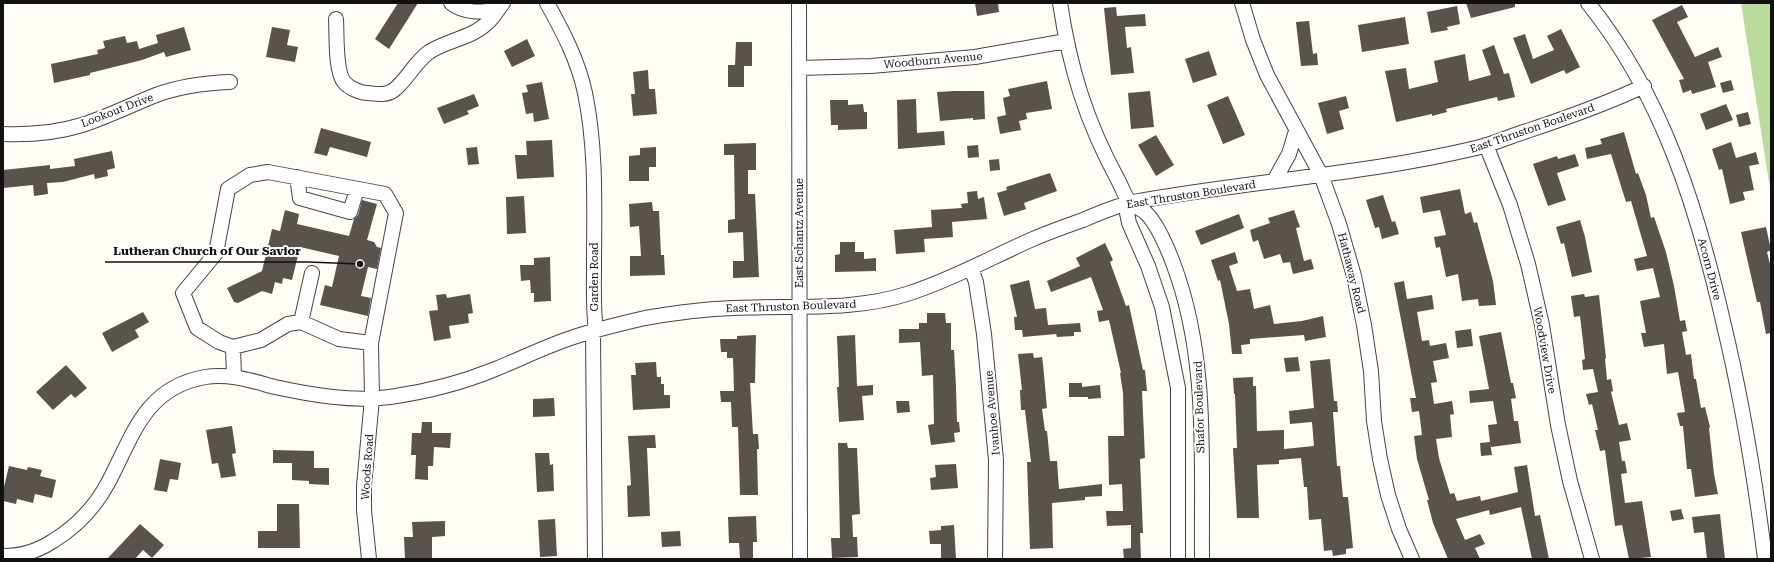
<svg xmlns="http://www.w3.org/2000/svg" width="1774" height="562" font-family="'Roboto Serif',serif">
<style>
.forest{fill:#b9dc9c}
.building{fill:#5a524d}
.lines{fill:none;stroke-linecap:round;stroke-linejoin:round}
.minor-casing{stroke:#444;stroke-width:16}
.minor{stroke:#fff;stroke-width:14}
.labels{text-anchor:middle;stroke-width:4;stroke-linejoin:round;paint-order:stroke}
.street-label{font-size:11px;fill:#111;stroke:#fff}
.leader{fill:none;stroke:#111;stroke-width:1.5}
.callout-dot{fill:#111;stroke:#fff;stroke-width:1.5}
.callout-label{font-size:12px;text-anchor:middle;font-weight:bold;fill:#111;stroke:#fff;stroke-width:4;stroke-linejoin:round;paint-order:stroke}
</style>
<rect width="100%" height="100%" fill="#fffdf5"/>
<!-- forest -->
<path class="forest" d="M1741,3H1771V195Z"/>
<!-- building -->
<path class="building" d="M398,3H418L389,49L375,39Z
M975,3H998L999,12L977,16Z
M1466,3H1515V7L1471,18Z
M1682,5L1688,17L1677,22L1695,57L1718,47L1722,57L1708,62L1716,87L1692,94L1691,90L1683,93L1679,80L1684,79L1652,20Z
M1457,6L1460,24L1447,27L1448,30L1431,33L1427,12Z
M1116,7L1117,16L1145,14L1146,26L1125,27L1127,48L1131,47L1134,73L1111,75L1104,8Z
M1405,17L1409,44L1362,52L1358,25Z
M1309,21L1313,54L1317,53L1318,65L1301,66L1296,22Z
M184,27L191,50L166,57L164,52L142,60L90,73V75L54,83L51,64L98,54L97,50L105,48L103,41L125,36L127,43L137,41L139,49L158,43L156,35Z
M272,27L290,30L287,45L298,47L295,62L266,57Z
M1561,29L1580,67L1566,74L1564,70L1531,84L1513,38L1525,34L1533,59L1554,50L1547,36Z
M527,39L535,56L512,67L504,51Z
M736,42H752V66H744V87H728V65H735Z
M1494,45L1504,74L1509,73L1515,97L1498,101L1497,97L1446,109L1447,112L1432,116V114L1396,122L1385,71L1406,68L1409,89L1438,82L1434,61L1465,54L1469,81L1491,75L1482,50Z
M1209,51L1217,75L1193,83L1185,59Z
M648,70L649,89H655L657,114L633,116L631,94H635L633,72Z
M1731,80L1734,90L1723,93L1720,83Z
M1047,81L1052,109L1026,113L1027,119L1019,121L1021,130L1000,134L997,117L1006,115L1003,98L1010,96L1008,89Z
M542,82L549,119L534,122L533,113L526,114L522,93L528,92L526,85Z
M954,91H984L985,119L973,120V118L940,121L937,92Z
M1150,91L1154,127L1131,129L1128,93Z
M474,94L479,106L467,111L469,114L444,124L437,108Z
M1228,96L1245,135L1223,144L1207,105Z
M1346,96L1349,108L1339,111L1344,129L1327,134L1318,103Z
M916,99L917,133L944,131L945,145L898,149L897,100Z
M830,100H848V105L863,104L864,112H867V129L838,130V125H831Z
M1726,104L1733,120L1706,130L1700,114Z
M1748,112L1751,124L1739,127L1736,115Z
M321,128L371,142L367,157L330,147L327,156L314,153Z
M1624,132L1636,174L1638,173L1646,195L1651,218L1654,217L1666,252L1674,286L1680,321L1685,320L1687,331L1682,332L1686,355L1691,354L1694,379H1696L1701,408L1705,407L1710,427L1709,428L1714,474L1718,494L1695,497L1691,469H1687L1683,426H1680L1677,413L1685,412L1678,372L1667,374L1664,344L1644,347L1641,333H1646L1640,301L1660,297L1653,268L1637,271L1634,259L1647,256L1631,201L1626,202L1611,154L1587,159L1585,148L1602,144L1600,139Z
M1156,135L1174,165L1156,176L1138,145Z
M552,140L554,177L517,179L515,155H527L526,141Z
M1731,142L1736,158L1756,152L1759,164L1749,166L1754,190L1743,192L1745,200L1730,204L1722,169L1719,170L1712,149Z
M756,143V170H748V194H755L759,277L733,278V261H744L743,232L728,233V220L735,219L734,155H724V144Z
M978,145L979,157L968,158L967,146Z
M477,147L479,164L468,165L466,148Z
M656,147V167H649V181H629V156L640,155V148Z
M112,151L115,168L107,170L108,176L95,179L94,174L63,182L47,183L48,194L34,196L33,185L3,188V170L50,165V169L75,166L74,159Z
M1575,154L1579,166L1557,173L1566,200L1548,206L1533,164L1557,156L1558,159Z
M999,159L1000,170L990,171L989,160Z
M1050,173L1057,191L1024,203L1026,209L1004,216L997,193L1007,190L1006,187Z
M1460,189L1465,214L1471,212L1474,223L1477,222L1493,281L1496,305L1479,306L1478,299L1462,301L1458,274L1446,277L1440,247L1436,248L1434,237L1446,235L1440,210L1423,213L1420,197Z
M977,191L978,199L984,197L987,219L952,222L953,237L924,239L925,252L896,254L894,230L932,227L931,210L962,208L961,204L968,203L967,192Z
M1383,195L1392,222L1395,221L1399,234L1382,239L1379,227L1375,228L1366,200Z
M524,196L526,233L507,234L506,197Z
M362,200L377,204L367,240L374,242L377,247L381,248L377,269L368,267L361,296L371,298L368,316L320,305L325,285L332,287L339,256L300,247L292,280L283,278L282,284L275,282L272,294L262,291L238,303L234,302L227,288L262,271L272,229L280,231L285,210L299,214L297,224L349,236L354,219L358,215Z
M652,202L653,211H659L661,255H664L665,275L630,276V256H641L639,226L630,227L629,204Z
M1294,210L1300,227L1296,228L1304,261L1311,259L1314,269L1293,274L1290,262L1283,263L1280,254L1264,259L1258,240L1253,242L1250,230L1270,223L1268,218Z
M1239,214L1244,228L1201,245L1195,231Z
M1580,220L1585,237L1592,272L1572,277L1564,243L1561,244L1556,227Z
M1766,227L1771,250L1767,252L1771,268V333L1766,334L1760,302H1757L1741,232Z
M840,242H855V252H864V259L876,258V271L835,272V255L840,254Z
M1105,243L1113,260L1110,262L1126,306L1129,305L1143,370H1145L1147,391H1142L1145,458L1140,459L1143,533H1140L1141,559H1124L1123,549L1131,548V525L1107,526L1106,511H1123L1122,484L1109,485L1108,436H1124L1123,393L1120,373H1121L1109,320L1099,322L1097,311L1103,310L1091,277L1051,292L1047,281L1080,266L1076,258Z
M1235,252L1238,263L1229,266L1237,291L1250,289L1254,309L1270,305L1274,324L1302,321L1323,316L1326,337L1305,341L1304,335L1250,339V344L1241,345L1242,354H1232L1229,324L1220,280L1218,281L1211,260Z
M550,257L551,301L534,302V293H531L530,280L521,281L520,265H534V258Z
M1029,280L1035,309L1046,308L1048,325L1080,323L1081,332H1074V336L1057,337L1056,334L1023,337L1022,330H1015L1014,317H1017L1010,285Z
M1404,281L1407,299L1432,295L1434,309L1417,312L1422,341L1429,340L1430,346L1446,343L1449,358L1433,361L1437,382L1431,383L1434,404L1452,401L1454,414L1450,415L1452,437L1436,439L1439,458L1450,494L1454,493L1457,501L1480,496L1481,501L1518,492L1514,467L1527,465L1535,516L1540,515L1549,559H1532L1521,507L1490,515L1489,510L1456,519L1465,540L1480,534L1485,544L1475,548L1480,559H1448L1433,523L1427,500H1429L1417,459L1414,436L1422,435L1419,411L1412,412L1410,398H1416L1394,283Z
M446,294L447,298L470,294L473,313L468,314L469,323L449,326L451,338L434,341L429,311L438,310L436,295Z
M1584,294L1585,297L1599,295L1606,358L1605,359L1607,380L1611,379L1613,391L1611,392L1619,425L1627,423L1631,440L1619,442L1622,461H1625L1627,473L1621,474L1625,503L1642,501L1651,557L1629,559L1622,525L1615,526L1605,450L1600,451L1595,430H1598L1592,404L1589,405L1586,394L1598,392L1593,369L1583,370L1582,360L1585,359L1580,316L1574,317L1571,296Z
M143,312L149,322L135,330L139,337L112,352L102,333Z
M927,313H945L946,323H951V350H954L956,387L957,422H959L960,432L954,433L955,442L931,445L928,425L934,424L933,375L922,376L920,342L899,343V329H919V323H927Z
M1471,329L1473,346L1457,348L1455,331Z
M1501,332L1511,383H1513L1516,398L1511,399L1514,421H1518L1521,443L1491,447L1490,442L1492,455L1481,456L1480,443L1490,442L1488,425L1497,424L1493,401L1470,403L1469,391L1489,389L1479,336Z
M756,335L755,383H750L753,434H758L759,449H757L758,495H740L738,427H732L731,402H721L720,391H734L733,358H727V352H721L720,339H737V336Z
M855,335L857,386L873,385V395L862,396L864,420L839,422L837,387H839L837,336Z
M1033,353L1034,358L1042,357L1043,364L1047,408L1042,409L1045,431H1047L1050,461H1057L1059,489L1102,484V496L1085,497V500L1052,503L1053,548L1030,549L1027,462H1031L1025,410H1021L1020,390H1022L1018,354Z
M1298,357L1300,371L1286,372L1284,358Z
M1330,359L1334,401H1337L1338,412H1333L1337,466H1340L1343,497H1348L1353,548L1346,549V554L1333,556L1332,550L1324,551L1321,519L1309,520L1307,487H1304L1301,458L1279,460V464L1257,465L1259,518H1237L1233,448H1237L1235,394H1234L1233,378L1253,377V386H1256L1257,431L1284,430V449L1314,446L1312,422L1290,424L1289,411L1314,408L1310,361Z
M656,362L657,377H661V384H664V395H670V408L633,410L631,375H636L635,363Z
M66,365L87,388L75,398L71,394L53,410L36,392Z
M1069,383H1082V387L1100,385L1101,398L1088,399V397H1069Z
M554,398L555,416L533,417V399Z
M896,401H909L910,412L897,413Z
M422,422H432V433H451L450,448L434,447L433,466H428V480L415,479L416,455H411L412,433H421Z
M232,426L236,453L232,454L236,476L221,478L218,463L212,464L206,430Z
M655,435L656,448H647L650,516L628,517L627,486L631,485L628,436Z
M838,443H847L848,448H857L860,514L852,515L853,537H857L858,557L832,558L831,538H840Z
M273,450L314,451V468H329V485L309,484V481L292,480V463H273Z
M535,453H549L550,465L553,464L554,491L537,492Z
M160,459L181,463L178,480L170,479L167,492L154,490Z
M956,464L958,488L931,490L930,478L936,477L935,465Z
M9,466L27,470L28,467L42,470L40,476L56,480L52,498L35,494L33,503L17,499L16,504L3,501V491Z
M277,504H299L300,548H258V531H277Z
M1681,509L1684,519L1672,521L1670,511Z
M1720,514L1725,559H1707L1704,532L1694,533L1692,517Z
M756,516L757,542H753V559H740L739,543H729L728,517Z
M555,519L557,556L540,557L538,520Z
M445,521V536L432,537V559H405L404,537H413L412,522Z
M140,524L164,545L152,558L143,550L135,559H107Z
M954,525L956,559H941V544H930L929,531L941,530V526Z
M680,531L681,546L662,547L661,532Z"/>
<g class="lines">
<!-- minor casing -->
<g class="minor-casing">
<path id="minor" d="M451,3C465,14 482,12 498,10
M547,3C563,32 578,60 585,93C597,151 594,210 594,269C594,289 593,310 596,330L593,334L595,559
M799,3L800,559
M1060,3C1070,69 1086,121 1118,180C1122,187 1124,195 1129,201C1133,207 1141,208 1146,213C1158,225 1167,247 1173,263C1209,357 1201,460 1202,559
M1242,3L1253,40L1267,75L1321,175L1339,224L1354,276L1364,325L1371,371L1374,421L1380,459L1388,495L1399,529L1412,559
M1588,3C1662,95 1697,207 1723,321C1742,400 1755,478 1765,559
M336,19C337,34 335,71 344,82C349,88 360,93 368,93C377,94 386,96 394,90C407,80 414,63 429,52C447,40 473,38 488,22C494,17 498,9 503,3
M799,68L871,66L975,57L1066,41
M3,134C30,135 56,133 82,125C107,117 131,105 156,95C180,86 205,83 230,82
M1486,145L1510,205L1528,264L1542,325L1558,425L1570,481L1592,559
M297,177L300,198L350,212L357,189
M1274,181L1289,154L1296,131
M1129,203L1127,213L1129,223L1148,266L1162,307L1178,388V559
M971,268L976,282L984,334L996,460L995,559
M301,322L339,339L371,343
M233,347L261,340L288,324L301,322L312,273
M234,377L233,347L219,342L197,328L183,293L216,253L228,189L250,175L268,172L385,194L396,213L371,343L372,398L364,486V510L369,559
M3,556C22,556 38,551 53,541C76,527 95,507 108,483C133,436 144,388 205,377C230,373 252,381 275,387C312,395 352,402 390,397C425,392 461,383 493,370C518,360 542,348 568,339C593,330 619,324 645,318C674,313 704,309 734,308C793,305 853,312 910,293C953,279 992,257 1033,239C1049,232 1066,226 1083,220C1099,213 1116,206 1133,202C1247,181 1363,175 1476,148C1494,144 1510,136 1527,131C1566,118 1606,104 1644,86"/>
</g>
<!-- minor -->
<use href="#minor" class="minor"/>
</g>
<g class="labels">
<!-- street labels -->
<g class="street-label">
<text transform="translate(933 60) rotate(-5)" y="4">Woodburn Avenue</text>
<text transform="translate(117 110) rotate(-21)" y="4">Lookout Drive</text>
<text transform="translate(1532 128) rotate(-19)" y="4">East Thruston Boulevard</text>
<text transform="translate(1191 194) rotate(-9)" y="4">East Thruston Boulevard</text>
<text transform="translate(799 233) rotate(-90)" y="4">East Schantz Avenue</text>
<text transform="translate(1710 269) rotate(75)" y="4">Acorn Drive</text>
<text transform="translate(1352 273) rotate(76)" y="4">Hathaway Road</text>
<text transform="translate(594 277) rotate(-90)" y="4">Garden Road</text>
<text transform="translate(791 306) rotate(-2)" y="4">East Thruston Boulevard</text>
<text transform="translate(1545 350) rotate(80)" y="4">Woodview Drive</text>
<text transform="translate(1199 407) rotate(-92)" y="4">Shafor Boulevard</text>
<text transform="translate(992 413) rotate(-95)" y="4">Ivanhoe Avenue</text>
<text transform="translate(367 467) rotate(-86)" y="4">Woods Road</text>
</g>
</g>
<!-- callouts -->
<path class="leader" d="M360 264L308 262H105"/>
<circle class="callout-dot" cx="360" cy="264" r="4"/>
<g class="callout-label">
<text x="207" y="255">Lutheran Church of Our Savior</text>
</g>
<!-- border -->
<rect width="1774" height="562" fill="none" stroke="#111111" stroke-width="8"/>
</svg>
